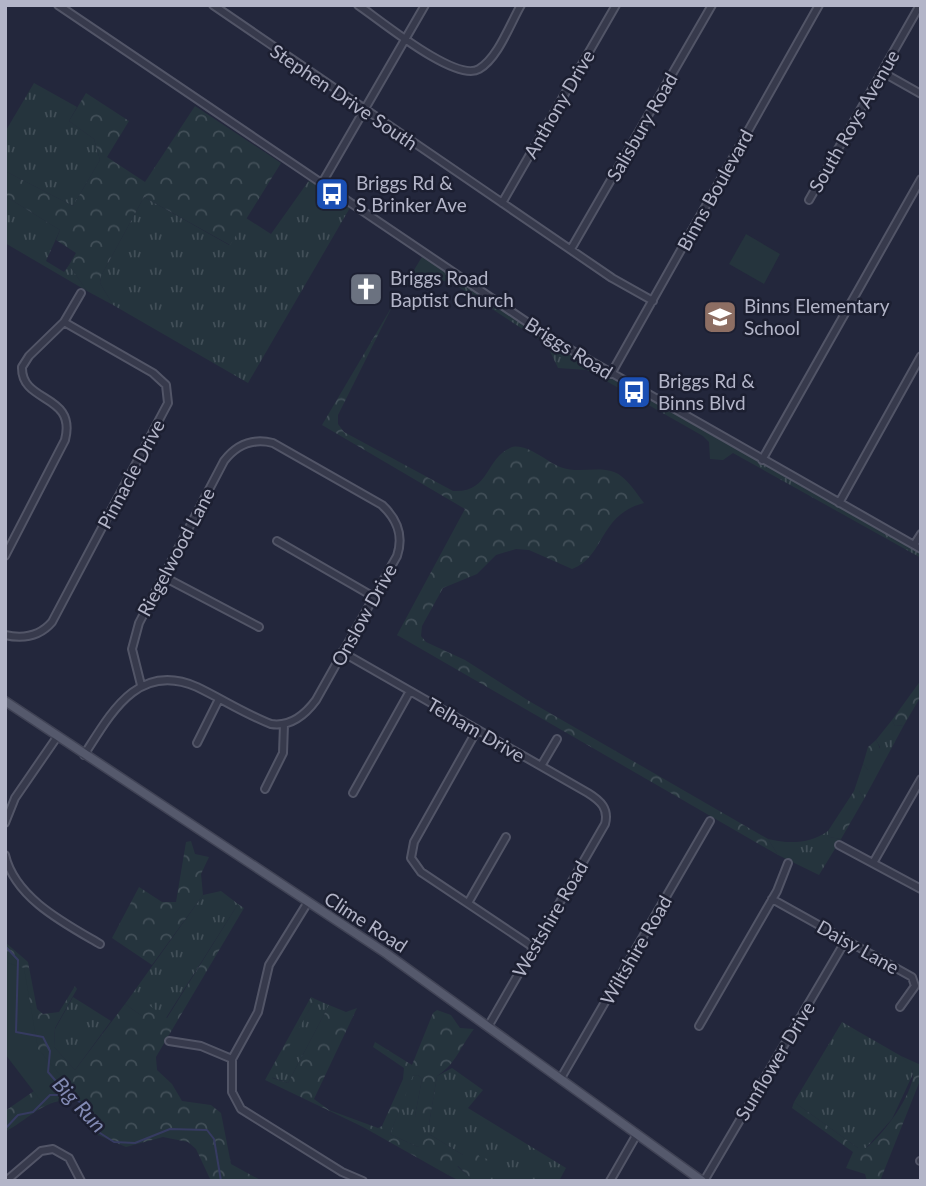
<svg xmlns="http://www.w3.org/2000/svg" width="926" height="1186" font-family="Lato,sans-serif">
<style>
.grass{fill:url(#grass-tufts)}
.forest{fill:url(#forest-crowns)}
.park{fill:#25343d}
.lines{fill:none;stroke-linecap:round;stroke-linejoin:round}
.stream{stroke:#363b61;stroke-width:2}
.minor-casing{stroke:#525567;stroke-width:10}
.major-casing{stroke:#404355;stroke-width:11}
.minor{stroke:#373a4c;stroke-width:6}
.major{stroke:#55596c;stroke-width:8}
.labels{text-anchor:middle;stroke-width:5;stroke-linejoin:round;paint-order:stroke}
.street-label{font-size:19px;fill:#b3b5c8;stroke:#1c1f31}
.poi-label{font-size:19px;fill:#b3b5c8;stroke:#1c1f31;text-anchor:start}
.water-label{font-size:21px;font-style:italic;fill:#828ab3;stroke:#1c1f31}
</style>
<defs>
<pattern id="grass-tufts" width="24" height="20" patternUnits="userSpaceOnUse" patternTransform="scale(1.75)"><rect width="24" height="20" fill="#25343d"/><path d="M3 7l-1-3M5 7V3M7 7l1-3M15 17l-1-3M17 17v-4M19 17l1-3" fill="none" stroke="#424f58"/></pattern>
<pattern id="forest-crowns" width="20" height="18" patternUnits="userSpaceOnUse" patternTransform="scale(1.75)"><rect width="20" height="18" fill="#25343d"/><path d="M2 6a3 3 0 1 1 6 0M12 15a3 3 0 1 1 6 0" fill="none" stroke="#424f58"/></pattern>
</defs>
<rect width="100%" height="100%" fill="#23273c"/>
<!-- grass -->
<path class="grass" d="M34,83L77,107L69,121L94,139L100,160L73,206L5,171V132Z
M310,179L351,206L248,383L113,305L100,283L101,276L144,197L229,245L246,218L271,234Z
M5,196L60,230L46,261L64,272L69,265L87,291L5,243Z
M423,255L589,366L921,552V558L733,453L723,460L710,459L709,442L703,436L587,370L558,368L547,345L451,282L420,278L404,287Z
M892,720L895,726L904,725L864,799L859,791H854L863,764L868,770L880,747L876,740Z
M828,831L829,837L841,839L819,875L778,855L768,839C789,844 810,844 828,831Z
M221,891L238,904L166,1018L142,1016L125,1004L203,895Z
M73,997L111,1021L75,1070L54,1047L55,1029Z
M315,999L329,1005L288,1083L271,1077Z
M842,1022L901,1056L911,1065L913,1074L892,1119L866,1148H858L794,1102Z
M452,1068L483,1090L468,1108L566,1168L559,1181H460L448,1175L457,1166L472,1180L463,1155L429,1134L418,1147L390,1134L412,1076L418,1075L422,1079L415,1116L429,1124L437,1076Z"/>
<!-- forest -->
<path class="forest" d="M86,93L129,121L107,157L145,182L195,106L281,163L230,245L144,197L101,276L100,283L113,305L87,291L69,265L76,253L56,240L60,230L5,196V171L73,206L100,160L94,139L69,121Z
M394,303L338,415V424L344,432L453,491C490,493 485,459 510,448C524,441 547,462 560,467C578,474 597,466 614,472C626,476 636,493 644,503C599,514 605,557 572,569L529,550L516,549L496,555L477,574L443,588L422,626L421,636L426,642L465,660L529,701L768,839L778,855L397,635L465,509L322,425Z
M921,680V696L904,725L895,726L892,720Z
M876,740C883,751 880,760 873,770H868L863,764L868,747Z
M854,791H859L864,799L841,839L829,837L828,831Z
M191,841L195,854L209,857L201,874L203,895L152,965L112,938L139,887L162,902H176L186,842Z
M238,904L244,908L156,1057L157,1070L172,1084L182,1101L211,1105L221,1113L231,1164L262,1181H211L196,1149L188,1142L163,1137L126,1147L98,1135L81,1103C51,1092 31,1118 5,1132V1111L47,1082L5,1034V942L28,962L37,1009L43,1014L59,1012L75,986L77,989L55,1028L54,1047L75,1070L125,1004L142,1016L150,1006L167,1018Z
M311,997L315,999L272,1078L288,1083L329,1005L346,1012L357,1008L314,1099L329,1110L378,1128L382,1126L403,1079L404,1068L373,1047L375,1042L412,1065L433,1013L437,1010L451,1015L460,1028L474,1029C460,1047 456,1064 437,1076L429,1124L424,1126L415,1116L422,1079L418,1075L413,1076L390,1134L418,1147L423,1137L429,1134L463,1155L464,1150H474L480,1157L491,1160L490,1167L478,1180H472L458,1166L448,1175L363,1127L265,1080Z
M901,1056L921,1065V1078L880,1181H867L865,1174L846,1168L853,1152L792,1108L794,1102L858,1148H866C882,1136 913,1095 913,1074C913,1066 906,1061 901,1056Z"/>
<!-- park -->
<path class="park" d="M746,234L780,254L764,284L729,264Z
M5,962L24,968L38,1049L74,1091L44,1105L5,1054Z"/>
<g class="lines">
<!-- stream -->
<path class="stream" d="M5,946L18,960L16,1032L43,1037L50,1051L48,1072L68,1095L83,1104L100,1133L114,1142L135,1143L170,1129L207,1130L214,1139L221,1181
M5,1129L18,1115L33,1112L50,1095H67"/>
<!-- minor casing -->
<g class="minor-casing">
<path id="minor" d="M58,5L552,339L921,549
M213,5L612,278L653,301
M358,5C380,20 456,83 479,69C498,58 510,24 521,5
M882,72L921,94
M322,183L425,5
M809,200L920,5
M502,203L616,5
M571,249L712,5
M611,374L819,5
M762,460L921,179
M839,503L921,356
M277,541L374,597
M914,545L921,534
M5,556L65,440C77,393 21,404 22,367L29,356L64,322L81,293
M164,577L259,627
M5,635C23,639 40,636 52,622L168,403L166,385L153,373L64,322
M342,652L588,793C601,801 609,809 605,824L489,1025
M477,730L414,842L411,858L421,872L533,947
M197,743L219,699
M84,755C111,713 138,661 197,687C222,699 245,714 271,724C291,727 305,715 316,700L397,556C404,535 397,519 382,505L273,443C253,438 237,444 224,461L139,623L132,649L141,685
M541,766L557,739
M265,789L283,753L284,724
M353,793L410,691
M5,823L15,798L57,737
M839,845L921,889
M5,855C15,898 64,923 100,944
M873,863L921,779
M772,899L912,977L915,986L900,1007
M308,902L269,965L258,1012L232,1059V1092L241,1109L342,1172L363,1181
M468,903L506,837
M699,1026L777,891L788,863
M169,1041L201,1046L232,1059
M561,1078L710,821
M920,1161H921
M6,1181L41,1151L53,1149L69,1158L81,1181
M610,1181L637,1134
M704,1181L846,940"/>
</g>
<!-- major casing -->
<g class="major-casing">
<path id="major" d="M5,701L387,954L702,1181"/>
</g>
<!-- minor -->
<use href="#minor" class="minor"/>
<!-- major -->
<use href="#major" class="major"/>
</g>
<!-- icons -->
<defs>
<g id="bus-square" transform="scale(1.75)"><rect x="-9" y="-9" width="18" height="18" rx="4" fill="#1a4fb4" stroke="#1c1f31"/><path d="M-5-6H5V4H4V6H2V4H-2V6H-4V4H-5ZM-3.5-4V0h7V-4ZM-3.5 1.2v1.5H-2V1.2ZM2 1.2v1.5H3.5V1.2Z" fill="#fff"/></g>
<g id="church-square" transform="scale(1.75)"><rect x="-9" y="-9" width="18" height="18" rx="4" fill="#6b7280" stroke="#1c1f31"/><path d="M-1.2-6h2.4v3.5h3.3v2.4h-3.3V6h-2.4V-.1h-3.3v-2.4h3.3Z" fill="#fff"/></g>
<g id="school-square" transform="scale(1.75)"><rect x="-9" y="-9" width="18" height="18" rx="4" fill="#8d6e63" stroke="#1c1f31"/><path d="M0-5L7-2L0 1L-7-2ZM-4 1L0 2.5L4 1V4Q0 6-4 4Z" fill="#fff"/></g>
</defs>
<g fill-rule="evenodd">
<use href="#bus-square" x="332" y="194"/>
<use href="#church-square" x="366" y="289"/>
<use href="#school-square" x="720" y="317"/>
<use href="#bus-square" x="634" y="392"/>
</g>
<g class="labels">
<!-- street labels -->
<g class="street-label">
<text transform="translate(344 97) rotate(34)" y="7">Stephen Drive South</text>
<text transform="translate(559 104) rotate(-60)" y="7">Anthony Drive</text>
<text transform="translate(854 121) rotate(-60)" y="7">South Roys Avenue</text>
<text transform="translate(642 127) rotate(-60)" y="7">Salisbury Road</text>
<text transform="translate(715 190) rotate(-61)" y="7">Binns Boulevard</text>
<text transform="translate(569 348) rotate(32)" y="7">Briggs Road</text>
<text transform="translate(131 474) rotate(-62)" y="7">Pinnacle Drive</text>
<text transform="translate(176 552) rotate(-62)" y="7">Riegelwood Lane</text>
<text transform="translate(364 615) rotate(-61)" y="7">Onslow Drive</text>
<text transform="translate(476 730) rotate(30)" y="7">Telham Drive</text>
<text transform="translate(550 919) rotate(-60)" y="7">Westshire Road</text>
<text transform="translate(366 922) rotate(33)" y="7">Clime Road</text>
<text transform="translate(858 947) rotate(29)" y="7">Daisy Lane</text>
<text transform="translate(636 950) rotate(-60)" y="7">Wiltshire Road</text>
<text transform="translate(775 1061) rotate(-59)" y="7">Sunflower Drive</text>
</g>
<!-- poi labels -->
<g class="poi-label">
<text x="356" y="190">Briggs Rd &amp;<tspan x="356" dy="22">S Brinker Ave</tspan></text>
<text x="390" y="285">Briggs Road<tspan x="390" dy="22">Baptist Church</tspan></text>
<text x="744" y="313">Binns Elementary<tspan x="744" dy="22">School</tspan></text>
<text x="658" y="388">Briggs Rd &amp;<tspan x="658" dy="22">Binns Blvd</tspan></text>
</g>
<!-- water labels -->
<g class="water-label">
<text transform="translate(79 1105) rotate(47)" y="7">Big Run</text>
</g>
</g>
<!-- border -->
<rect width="926" height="1186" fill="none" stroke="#b3b5c8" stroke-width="14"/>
</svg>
